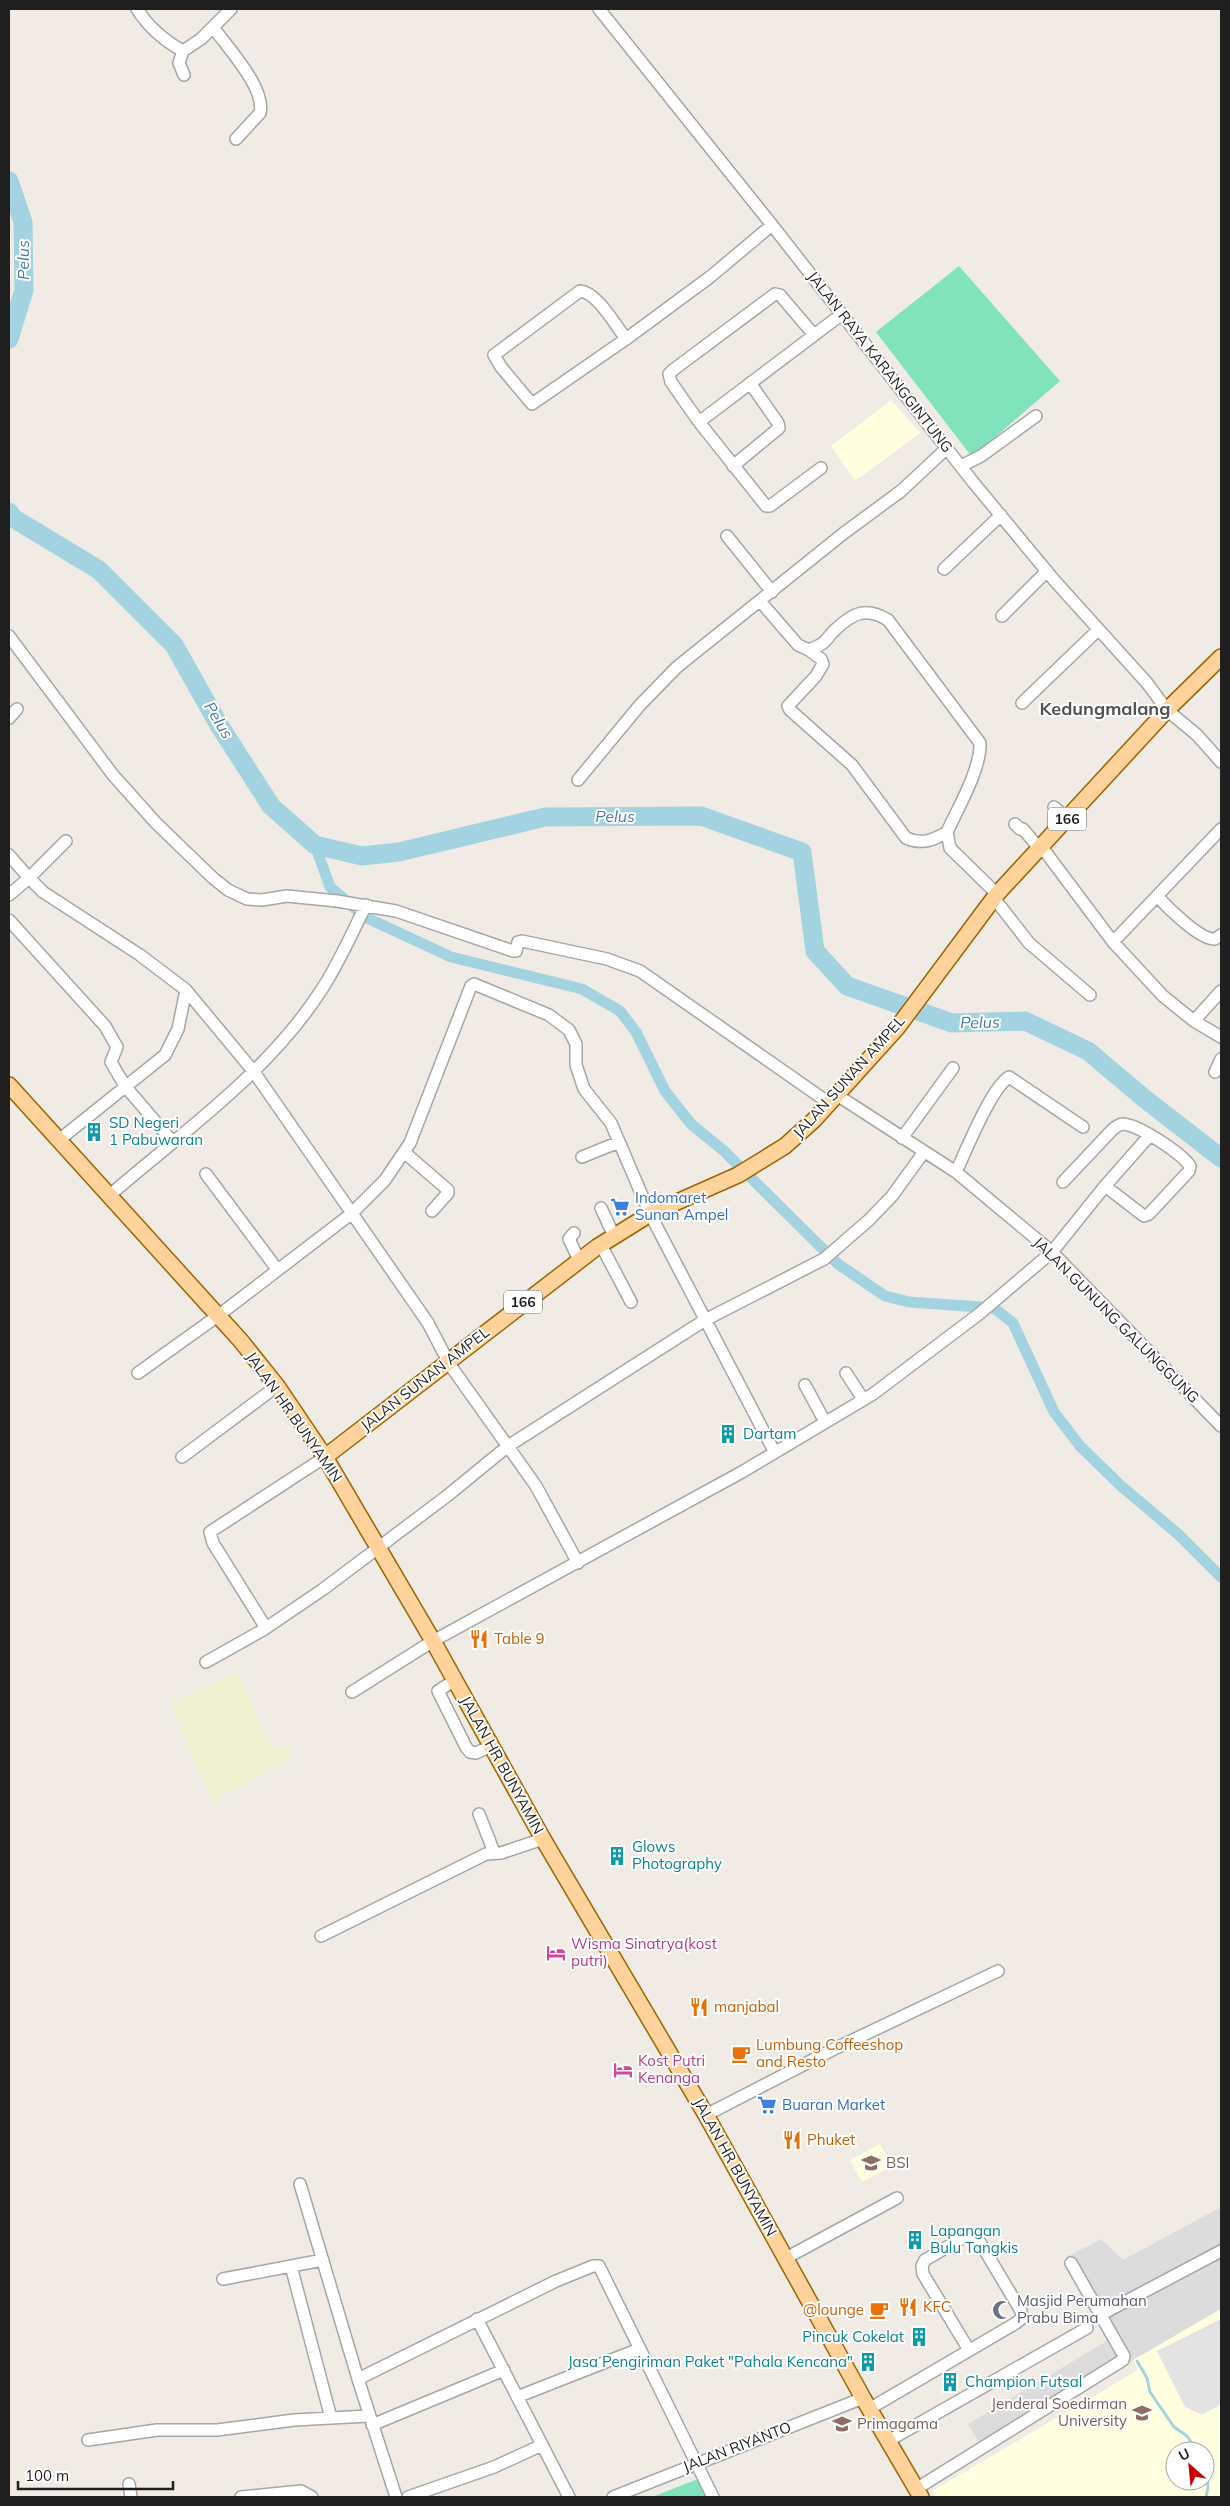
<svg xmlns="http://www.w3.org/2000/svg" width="1230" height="2506" font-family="Mulish,sans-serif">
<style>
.residential{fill:#dddcdc}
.education{fill:#ffffdf;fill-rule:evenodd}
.farmland{fill:#eef0d0}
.pitch{fill:#80e3bb}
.parking{fill:#e3e3e3}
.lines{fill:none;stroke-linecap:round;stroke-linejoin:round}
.stream{stroke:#a3d3e0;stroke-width:3}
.canal{stroke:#a3d3e0;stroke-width:11}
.river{stroke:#a3d3e0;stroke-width:19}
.minor-casing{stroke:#a6a6a6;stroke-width:14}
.major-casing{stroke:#9a6500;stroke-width:18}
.minor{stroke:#fff;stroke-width:11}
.major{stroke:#ffd39b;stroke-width:15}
.labels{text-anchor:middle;stroke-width:4;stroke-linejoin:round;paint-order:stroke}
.shield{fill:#fff;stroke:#626262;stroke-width:1}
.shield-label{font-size:14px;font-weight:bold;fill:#1f1f1f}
.street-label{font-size:15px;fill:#1f1f1f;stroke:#fff}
.culture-label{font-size:15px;fill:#0d838f;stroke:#fff;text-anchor:start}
.shop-label{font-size:15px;fill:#366cbe;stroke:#fff;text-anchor:start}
.food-label{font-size:15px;fill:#c56008;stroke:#fff;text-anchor:start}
.hotel-label{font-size:15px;fill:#b23c85;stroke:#fff;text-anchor:start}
.education-label{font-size:15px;fill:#785e54;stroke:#fff;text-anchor:start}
.worship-label{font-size:15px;fill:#5b616d;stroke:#fff;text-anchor:start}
.water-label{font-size:16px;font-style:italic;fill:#4479ab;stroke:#fff}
.quarter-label{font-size:18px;font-weight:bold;fill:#525252;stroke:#fff}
</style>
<rect width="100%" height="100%" fill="#f0ece5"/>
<!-- residential -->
<path class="residential" d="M1221,2207V2309L982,2448L968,2424L1110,2339L1066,2257L1101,2239L1123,2260Z"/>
<!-- education -->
<path class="education" d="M891,400L920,433L855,481L831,446Z
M880,2144L892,2166L862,2182L850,2160Z
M1221,2309V2497H936L932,2491L1138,2370L1133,2360ZM1175,2451H1205V2481H1175Z"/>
<!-- farmland -->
<path class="farmland" d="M238,1671L271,1749L290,1745V1760L212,1802L170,1703Z"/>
<!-- pitch -->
<path class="pitch" d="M959,266L1060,381L972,457L876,332Z
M698,2479L707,2497H652Z"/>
<!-- parking -->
<path class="parking" d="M1221,2319V2404L1202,2415L1185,2407L1157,2351Z"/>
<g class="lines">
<!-- stream -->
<path class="stream" d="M1137,2361L1147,2378L1150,2392L1174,2427L1187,2436L1197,2451
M1205,2463L1210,2471L1207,2475L1208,2488L1206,2497"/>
<!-- canal -->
<path class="canal" d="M315,845L330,887L365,917L451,957L582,989L620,1011L636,1032L665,1091L691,1124L724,1151L838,1264L885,1296L909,1302L994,1308L1013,1323L1054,1412L1080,1446L1120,1485L1179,1535L1221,1577"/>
<!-- river -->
<path class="river" d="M9,181L23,222L24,290L9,339
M9,512L13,518L99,570L174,645L219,725L271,806L315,845L362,856L399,852L545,817L701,816L802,852L815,951L847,986L952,1023L1025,1021L1088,1051L1145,1099L1221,1158"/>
<!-- minor casing -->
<g class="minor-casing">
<path id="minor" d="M137,9C149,28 163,40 183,51
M599,9L772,225L973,482L1054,580L1147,683L1167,710L1197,735L1221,762
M213,27C227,47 266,88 260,113L236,139
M184,75L179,63L183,51L201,39L231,9
M626,339L532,404L501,367L494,355L580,291C597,292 616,326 626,339L710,277L772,225
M699,422L671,382L669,374L673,370L775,294L780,295L814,335
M733,466L779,428L778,423L750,383
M961,466L981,456L1036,416
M821,468L770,506H766L699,422L842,314
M727,536L772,592
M944,569L1001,515
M760,601L798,645L809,650C813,648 819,646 823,643C828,639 831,633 836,629C854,612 867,607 888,620L980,743C981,769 958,808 947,832L950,848L997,894
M1002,616L1047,571
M9,636L113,775L156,823L213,878L228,890L247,899L262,900L287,896L337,901L396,911L513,951H516L518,942L522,941L607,959L640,971L829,1103
M809,650L821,659L823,664L816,676L788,706L790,710L852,765L906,838C922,845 934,840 947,832
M1022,703L1098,630
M9,718L17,709
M578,780L640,705L677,667L844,533L901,491L947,448
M1054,807L1067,819
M1015,824L1020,829H1023L1039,848
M66,841L29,878L43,892L140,955L186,990L254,1072L428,1323L450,1365L536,1486L578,1563
M1041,846L1113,942L1163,996L1194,1021L1221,1037
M9,855L29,878L9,895
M1157,896C1168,908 1200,940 1215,939L1221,935
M994,898L1029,943L1090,995
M9,920L105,1026L117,1047L111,1062L125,1086L172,1141
M1113,942L1221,829
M1194,1021L1221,991
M1215,1072L1221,1059
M837,1095L956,1172L1052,1252L1221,1426
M902,1138L953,1068
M59,1140L165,1055L178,1029L186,990
M404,1152L448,1190V1193L432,1211
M582,1157L619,1142
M956,1172C966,1151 991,1088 1009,1077L1083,1127
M206,1174L277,1269
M1063,1182L1113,1129C1116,1127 1119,1124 1123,1124C1139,1125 1181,1153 1190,1166L1189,1171L1149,1214L1144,1216L1105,1186
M110,1195C184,1131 269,1072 322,989C339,963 352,933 366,905
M601,1208L614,1236
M574,1233L569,1239L579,1260
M601,1245L631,1302
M138,1373L219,1315L351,1214L385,1180L410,1143L471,986L474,984L549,1015L569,1030L576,1044V1065L584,1089L611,1123L650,1214L774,1451
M846,1373L863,1399
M805,1385L825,1422
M182,1457L277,1386
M266,1628L213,1543L210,1532L325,1457
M206,1662L263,1630L322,1590L447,1496L508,1446L705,1320L824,1259L869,1220L892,1196L924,1152
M455,1680L438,1691L466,1747L470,1752L476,1753L491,1746
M352,1692L433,1641L742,1472L873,1394L979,1314L1052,1252L1105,1186L1150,1135
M479,1814L494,1852
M321,1936L486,1854L501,1853L543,1839
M706,2115L834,2049L998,1971
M300,2184L358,2379
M786,2258L897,2198
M291,2266L331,2418
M223,2279L323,2260
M1102,2314L1221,2251
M477,2319L569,2497
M517,2397L639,2349
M869,2409L1016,2323L1022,2318L1021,2311L978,2239L966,2236L925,2260L922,2266L923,2274L969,2350
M372,2425L504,2370
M88,2440L157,2430H217L294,2420L368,2416
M888,2441L1087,2328
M129,2484L131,2497
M916,2489L1123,2360L1124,2356L1071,2263
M241,2497L301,2491L312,2497
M396,2497L358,2379L556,2281L593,2266H599L713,2497
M408,2497L494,2467L542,2445
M613,2497L863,2398"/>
</g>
<!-- major casing -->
<g class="major-casing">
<path id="major" d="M9,1085L241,1341L277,1386L325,1457L433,1641L543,1839L706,2115L863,2398L921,2497
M325,1457L597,1247L650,1214L738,1175L785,1146L814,1120L897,1028L997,894L1167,710L1221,657"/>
</g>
<!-- minor -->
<use href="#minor" class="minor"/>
<!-- major -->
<use href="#major" class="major"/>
</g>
<!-- icons -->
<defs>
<g id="building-bare" transform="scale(1.5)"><path d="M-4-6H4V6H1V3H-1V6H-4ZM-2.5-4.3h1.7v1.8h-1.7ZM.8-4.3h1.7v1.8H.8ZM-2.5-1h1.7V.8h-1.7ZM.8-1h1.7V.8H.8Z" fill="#0f9aa8" stroke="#fff" stroke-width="2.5" paint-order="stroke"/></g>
<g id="supermarket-bare" transform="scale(1.5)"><path d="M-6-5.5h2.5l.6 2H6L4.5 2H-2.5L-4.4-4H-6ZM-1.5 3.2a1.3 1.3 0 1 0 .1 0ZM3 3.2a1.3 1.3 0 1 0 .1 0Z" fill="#3f7fe0" stroke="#fff" stroke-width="2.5" paint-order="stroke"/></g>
<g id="restaurant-bare" transform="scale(1.5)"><path d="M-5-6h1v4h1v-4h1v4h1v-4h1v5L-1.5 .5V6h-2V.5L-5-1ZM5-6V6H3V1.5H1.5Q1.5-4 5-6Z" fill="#e8710a" stroke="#fff" stroke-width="2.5" paint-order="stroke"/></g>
<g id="hotel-bare" transform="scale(1.5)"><path d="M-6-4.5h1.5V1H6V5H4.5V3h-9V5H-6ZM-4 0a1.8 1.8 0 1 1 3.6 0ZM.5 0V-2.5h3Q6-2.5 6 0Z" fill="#d1479c" stroke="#fff" stroke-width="2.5" paint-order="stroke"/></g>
<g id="cafe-bare" transform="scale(1.5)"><path d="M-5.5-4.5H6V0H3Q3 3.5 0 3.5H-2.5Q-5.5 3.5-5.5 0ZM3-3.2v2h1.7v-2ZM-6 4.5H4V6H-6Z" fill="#e8710a" stroke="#fff" stroke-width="2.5" paint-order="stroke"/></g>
<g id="university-bare" transform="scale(1.5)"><path d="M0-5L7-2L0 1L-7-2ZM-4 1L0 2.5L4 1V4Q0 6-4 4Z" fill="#8d6e63" stroke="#fff" stroke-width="2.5" paint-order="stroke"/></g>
<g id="mosque-bare" transform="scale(1.5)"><path d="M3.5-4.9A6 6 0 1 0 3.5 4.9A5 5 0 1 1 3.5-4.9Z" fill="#6b7280" stroke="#fff" stroke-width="2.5" paint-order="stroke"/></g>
<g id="school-bare" transform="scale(1.5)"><path d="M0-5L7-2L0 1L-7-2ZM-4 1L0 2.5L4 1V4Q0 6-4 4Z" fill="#8d6e63" stroke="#fff" stroke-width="2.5" paint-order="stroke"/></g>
</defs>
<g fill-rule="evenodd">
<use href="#building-bare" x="94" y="1132"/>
<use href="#supermarket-bare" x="620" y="1207"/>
<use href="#building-bare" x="728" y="1434"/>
<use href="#restaurant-bare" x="479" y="1639"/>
<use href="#building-bare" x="617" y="1856"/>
<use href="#hotel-bare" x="556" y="1953"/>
<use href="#restaurant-bare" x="699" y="2007"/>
<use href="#cafe-bare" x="741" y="2054"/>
<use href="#hotel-bare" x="623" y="2070"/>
<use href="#supermarket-bare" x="767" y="2105"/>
<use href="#restaurant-bare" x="792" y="2140"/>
<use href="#university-bare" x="871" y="2163"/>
<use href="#building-bare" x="915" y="2240"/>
<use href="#restaurant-bare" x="908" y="2307"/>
<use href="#cafe-bare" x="879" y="2310"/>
<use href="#mosque-bare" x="1002" y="2310"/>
<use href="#building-bare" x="919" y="2337"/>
<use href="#building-bare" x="868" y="2362"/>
<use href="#building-bare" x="950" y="2382"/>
<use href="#university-bare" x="1142" y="2413"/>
<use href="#school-bare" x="842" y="2424"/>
</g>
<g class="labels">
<!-- shield labels -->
<g class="shield">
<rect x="1048" y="807.5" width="38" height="23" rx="4"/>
<rect x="504" y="1290.5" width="38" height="23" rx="4"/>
</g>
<g class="shield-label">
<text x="1067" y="824">166</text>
<text x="523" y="1307">166</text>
</g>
<!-- street labels -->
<g class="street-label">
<text transform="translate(880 362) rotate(52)" y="5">JALAN RAYA KARANGGINTUNG</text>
<text transform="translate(849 1077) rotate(-48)" y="5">JALAN SUNAN AMPEL</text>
<text transform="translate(1116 1320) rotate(45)" y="5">JALAN GUNUNG GALUNGGUNG</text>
<text transform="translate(425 1379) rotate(-38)" y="5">JALAN SUNAN AMPEL</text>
<text transform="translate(294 1417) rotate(55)" y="5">JALAN HR BUNYAMIN</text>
<text transform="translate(502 1765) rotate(61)" y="5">JALAN HR BUNYAMIN</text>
<text transform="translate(735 2167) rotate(61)" y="5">JALAN HR BUNYAMIN</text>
<text transform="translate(737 2447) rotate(-21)" y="5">JALAN RIYANTO</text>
</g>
<!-- culture labels -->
<g class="culture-label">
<text x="109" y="1128">SD Negeri<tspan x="109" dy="17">1 Pabuwaran</tspan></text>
<text x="743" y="1439">Dartam</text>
<text x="632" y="1852">Glows<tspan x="632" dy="17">Photography</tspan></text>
<text x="930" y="2236">Lapangan<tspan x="930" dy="17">Bulu Tangkis</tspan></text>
<text x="904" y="2342" text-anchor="end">Pincuk Cokelat</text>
<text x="853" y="2367" text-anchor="end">Jasa Pengiriman Paket "Pahala Kencana"</text>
<text x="965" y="2387">Champion Futsal</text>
</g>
<!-- shop labels -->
<g class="shop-label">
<text x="635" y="1203">Indomaret<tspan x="635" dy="17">Sunan Ampel</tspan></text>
<text x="782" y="2110">Buaran Market</text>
</g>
<!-- food labels -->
<g class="food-label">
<text x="494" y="1644">Table 9</text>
<text x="714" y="2012">manjabal</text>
<text x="756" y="2050">Lumbung Coffeeshop<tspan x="756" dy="17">and Resto</tspan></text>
<text x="807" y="2145">Phuket</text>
<text x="923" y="2312">KFC</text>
<text x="864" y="2315" text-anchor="end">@lounge</text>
</g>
<!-- hotel labels -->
<g class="hotel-label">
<text x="571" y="1949">Wisma Sinatrya(kost<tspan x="571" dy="17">putri)</tspan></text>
<text x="638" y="2066">Kost Putri<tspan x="638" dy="17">Kenanga</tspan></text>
</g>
<!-- education labels -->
<g class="education-label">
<text x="886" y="2168">BSI</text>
<text x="1127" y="2409" text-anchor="end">Jenderal Soedirman<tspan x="1127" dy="17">University</tspan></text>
<text x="857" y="2429">Primagama</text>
</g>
<!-- worship labels -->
<g class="worship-label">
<text x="1017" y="2306">Masjid Perumahan<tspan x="1017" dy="17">Prabu Bima</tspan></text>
</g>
<!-- water labels -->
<g class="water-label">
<text transform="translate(23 260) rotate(-90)" y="6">Pelus</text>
<text transform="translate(219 720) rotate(59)" y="6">Pelus</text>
<text x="615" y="822">Pelus</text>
<text transform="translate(980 1022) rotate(-1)" y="6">Pelus</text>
</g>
<!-- quarter labels -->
<g class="quarter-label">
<text x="1105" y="715">Kedungmalang</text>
</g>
</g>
<!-- border -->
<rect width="1230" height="2506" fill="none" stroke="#1f1f1f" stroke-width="20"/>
<!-- north arrow -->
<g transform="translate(1190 2466) rotate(333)"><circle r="24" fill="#ffffff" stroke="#a5a5a5"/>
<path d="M0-4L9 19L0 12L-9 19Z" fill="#ce0002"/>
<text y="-8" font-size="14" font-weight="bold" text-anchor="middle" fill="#1f1f1f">U</text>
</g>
<!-- scale -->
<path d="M18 2481v8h155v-8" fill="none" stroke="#1f1f1f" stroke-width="2.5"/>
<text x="25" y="2481" font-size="15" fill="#1f1f1f" stroke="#ffffff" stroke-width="4" paint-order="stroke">100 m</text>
</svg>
